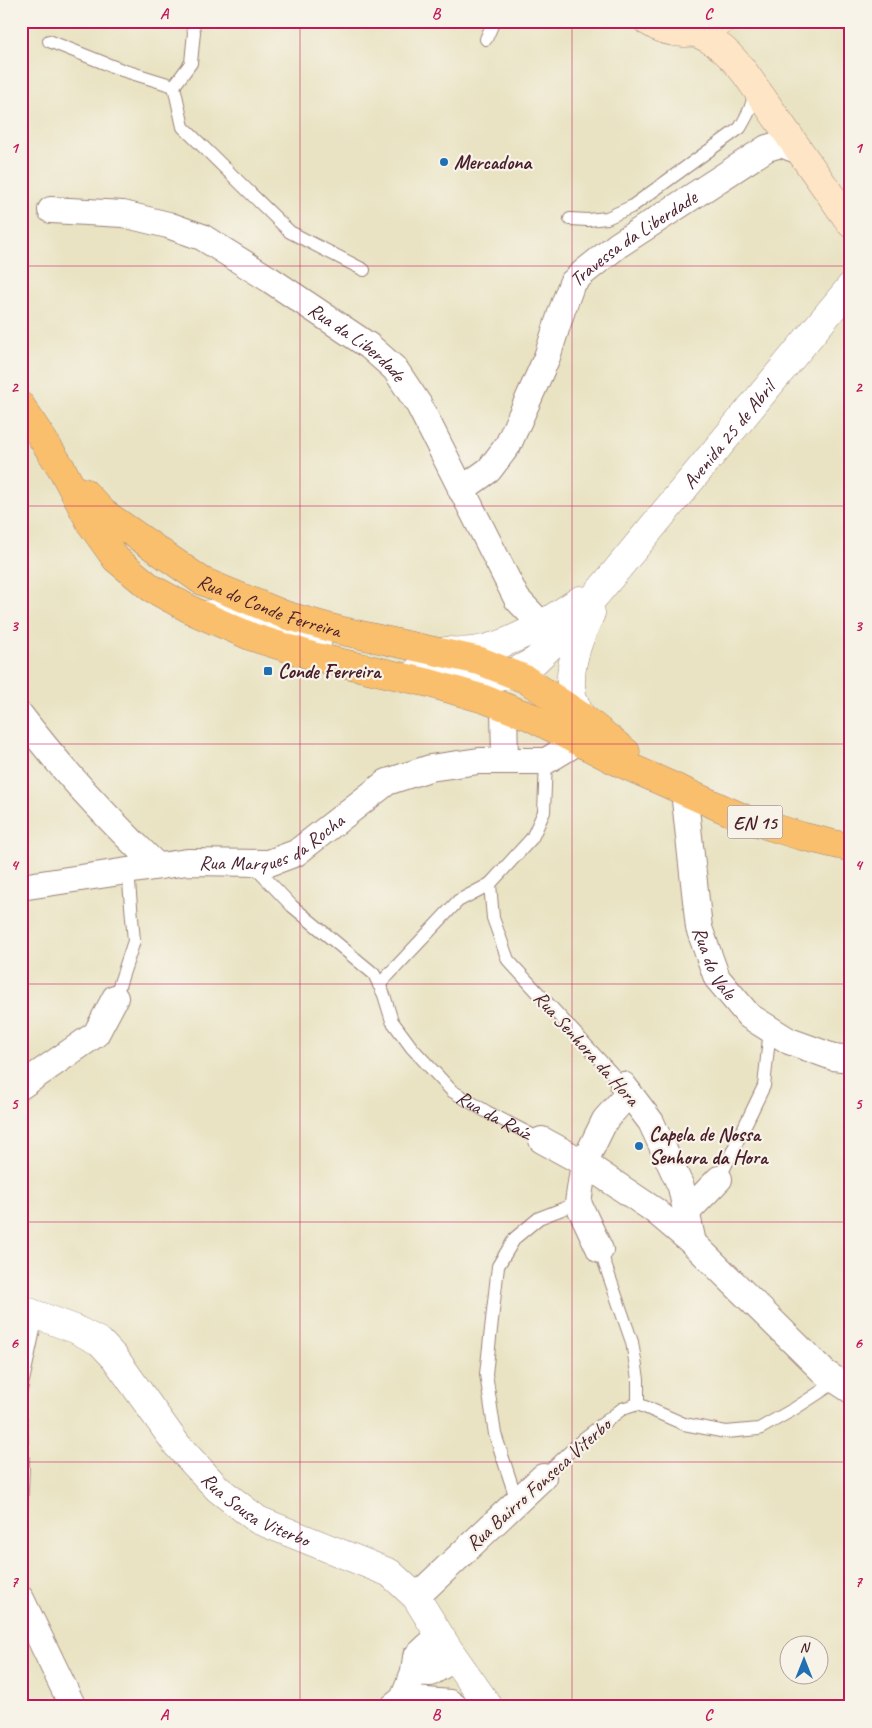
<svg xmlns="http://www.w3.org/2000/svg" width="872" height="1728" font-family="Caveat,sans-serif">
<style>
.lines{fill:none;stroke-linecap:round;stroke-linejoin:round}
.service-casing{stroke:#9a8177;stroke-width:14}
.minor-casing{stroke:#9a8177;stroke-width:28}
.tertiary-casing{stroke:#9a8177;stroke-width:29}
.secondary-casing{stroke:#9a8177;stroke-width:29}
.primary-casing{stroke:#9a8177;stroke-width:29}
.service{stroke:#fff;stroke-width:12}
.minor{stroke:#fff;stroke-width:26}
.tertiary{stroke:#fff;stroke-width:28}
.secondary{stroke:#fde5c5;stroke-width:28}
.primary{stroke:#f9bf6d;stroke-width:28}
.grid{fill:none;stroke:#c2185b;stroke-width:1;stroke-opacity:0.55}
.poi-dot{fill:#1f6fb2;stroke:#f7f3e8;stroke-width:2}
.labels{text-anchor:middle;stroke-width:4.5;stroke-linejoin:round;paint-order:stroke}
.shield{fill:#f7f3e8;stroke:#7e5f64;stroke-width:1}
.shield-label{font-size:19px;font-weight:bold;fill:#4a1f2b}
.poi-label{font-size:20px;font-weight:bold;fill:#4a1f2b;stroke:#f7f3e8;text-anchor:start}
.street-label{font-size:20px;fill:#4a1f2b;stroke:#f7f3e8}
.neatline{fill:none;stroke:#c2185b;stroke-width:2}
.grid-label{font-size:16px;text-anchor:middle;font-weight:bold;fill:#c2185b}
</style>
<rect width="100%" height="100%" fill="#f7f3e8"/>
<filter id="ink" filterUnits="userSpaceOnUse"><feTurbulence type="fractalNoise" baseFrequency=".02" numOctaves="2"/><feDisplacementMap in="SourceGraphic" scale="10" xChannelSelector="R" yChannelSelector="G"/><feConvolveMatrix kernelMatrix="1 2 1 2 8 2 1 2 1" color-interpolation-filters="sRGB"/></filter>
<filter id="wash" filterUnits="userSpaceOnUse"><feTurbulence type="fractalNoise" baseFrequency=".0096" numOctaves="4" result="noise"/><feDisplacementMap in="SourceGraphic" scale="20" xChannelSelector="R" yChannelSelector="G"/><feGaussianBlur stdDeviation="1.12" result="paint"/><feColorMatrix in="noise" values="0 0 0 0 0 0 0 0 0 0 0 0 0 0 0 0 0 1.4 0 .05"/><feComposite in="paint" operator="in"/></filter>
<g filter="url(#wash)">
<rect width="100%" height="100%" fill="#e9e3c3"/>
</g>
<g filter="url(#ink)">
<g class="lines">
<!-- service casing -->
<g class="service-casing">
<g id="service">
<path d="M192,21L194,32L191,63L174,86L183,127L290,232L364,270"/>
<path d="M486,39L494,21"/>
<path d="M49,41L122,70L174,86"/>
<path d="M570,219L588,220L607,218L631,207L740,128C747,116 755,103 753,89"/>
<path d="M546,761L544,812L532,838L490,884L493,918L508,960L623,1085"/>
<path id="s1" d="M253,865L292,906L374,974L384,995L392,1021L412,1048L452,1091L487,1112L542,1140"/>
<path d="M379,985L458,901L490,884"/>
<path d="M115,998L134,941L128,871"/>
<path d="M719,1179L764,1086L770,1029"/>
<path d="M600,1250L632,1342L638,1379V1404"/>
<path d="M21,1390L37,1316"/>
<path d="M21,1420L23,1464L21,1514"/>
<path d="M543,1477L583,1439L622,1409L638,1404L684,1424L726,1432L759,1429L794,1409L837,1381"/>
<path d="M517,1501L495,1434L486,1374L498,1266L515,1238L539,1218L578,1203"/>
</g>
</g>
<!-- minor casing -->
<g class="minor-casing">
<g id="minor">
<path id="s2" d="M51,210L123,214L168,225L202,237L269,279L369,346L395,369L419,405L517,599L542,625"/>
<path id="s3" d="M461,490L489,470L508,445L547,357L562,310L572,283L584,272L618,245L767,148L781,144L799,151"/>
<path d="M504,707L505,761"/>
<path d="M21,716C62,770 108,819 157,866"/>
<path id="s4" d="M684,791L699,928L717,978L749,1016L789,1041L833,1057L851,1059"/>
<path id="s5" d="M21,887L187,862L269,863L296,853L387,782L430,768L479,761H546L579,741"/>
<path d="M623,1085L651,1122L681,1187L693,1243L825,1373L851,1390"/>
<path d="M21,1086L96,1034L115,998"/>
<path d="M629,1093L605,1120L584,1163L654,1210L693,1243"/>
<path d="M542,1140L584,1163L578,1203L600,1250"/>
<path d="M686,1213L719,1179"/>
<path d="M416,1597L543,1477"/>
<path d="M21,1599L73,1707"/>
<path d="M403,1699L450,1703L455,1707"/>
<path d="M393,1707L403,1699L414,1672L416,1657L429,1645L447,1647L445,1664L430,1673L414,1672"/>
</g>
</g>
<!-- tertiary casing -->
<g class="tertiary-casing">
<g id="tertiary">
<path d="M209,614L242,618L317,643"/>
<path d="M446,651C454,651 464,652 473,651C513,645 547,622 580,600"/>
<path id="s6" d="M419,669L450,676L488,680L511,674L535,661L562,635L606,583L851,286"/>
<path d="M581,716C578,710 574,702 572,695C567,667 579,638 591,613"/>
<path id="s7" d="M21,1309L75,1329L100,1342L115,1358L177,1445L218,1489L258,1520L390,1573L416,1597L447,1647L489,1707"/>
</g>
</g>
<!-- secondary casing -->
<g class="secondary-casing">
<path id="secondary" d="M647,21C669,36 698,38 721,21
M693,32C716,40 730,54 745,73L851,224"/>
</g>
<!-- primary casing -->
<g class="primary-casing">
<g id="primary">
<path d="M21,406L62,469L91,524L116,559L151,588L197,613L252,637L316,657L429,683L484,699L531,717L616,761L746,819L801,836L851,848"/>
<path id="s8" d="M84,492L104,513L202,581L285,615L338,630L480,661L525,679L581,716L626,752"/>
</g>
</g>
<!-- service -->
<use href="#service" class="service"/>
<!-- minor -->
<use href="#minor" class="minor"/>
<!-- tertiary -->
<use href="#tertiary" class="tertiary"/>
<!-- secondary -->
<use href="#secondary" class="secondary"/>
<!-- primary -->
<use href="#primary" class="primary"/>
</g>
</g>
<!-- grid -->
<path class="grid" d="M300,21V1707M572,21V1707M21,266H851M21,506H851M21,744H851M21,984H851M21,1222H851M21,1462H851"/>
<!-- markers -->
<g class="poi-dot">
<circle cx="444" cy="162" r="5"/>
<rect x="263" y="666" width="10" height="10" rx="2.5"/>
<circle cx="639" cy="1146" r="5"/>
</g>
<g class="labels">
<!-- shield labels -->
<rect class="shield" x="727.5" y="805.5" width="55" height="33" rx="4"/>
<g class="shield-label">
<text x="755" y="829">EN 15</text>
</g>
<!-- poi labels -->
<g class="poi-label">
<text x="454" y="169">Mercadona</text>
<text x="278" y="678">Conde Ferreira</text>
<text x="649" y="1141">Capela de Nossa<tspan x="649" dy="23">Senhora da Hora</tspan></text>
</g>
<!-- street labels -->
<g class="street-label">
<text dy="7" stroke="none"><textPath href="#s3" startOffset="316">Travessa da Liberdade</textPath></text>
<text dy="7" stroke="none"><textPath href="#s2" startOffset="342">Rua da Liberdade</textPath></text>
<text dy="7" stroke="none"><textPath href="#s6" startOffset="419">Avenida 25 de Abril</textPath></text>
<text dy="7" stroke="none"><textPath href="#s8" startOffset="220">Rua do Conde Ferreira</textPath></text>
<text dy="7" stroke="none"><textPath href="#s5" startOffset="258">Rua Marques da Rocha</textPath></text>
<text dy="7" stroke="none"><textPath href="#s4" startOffset="176">Rua do Vale</textPath></text>
<text transform="translate(587 1048) rotate(48)" y="7">Rua Senhora da Hora</text>
<text dy="7" stroke="none"><textPath href="#s1" startOffset="354">Rua da Raíz</textPath></text>
<text transform="translate(538 1484) rotate(-42)" y="7">Rua Bairro Fonseca Viterbo</text>
<text dy="7" stroke="none"><textPath href="#s7" startOffset="318">Rua Sousa Viterbo</textPath></text>
</g>
</g>
<!-- margin -->
<rect width="872" height="1728" fill="none" stroke="#f7f3e8" stroke-width="55"/>
<!-- north arrow -->
<g transform="translate(804 1660)"><circle r="24" fill="#f7f3e8" stroke="#b29e9c"/>
<path d="M0-4L9 19L0 12L-9 19Z" fill="#1f6fb2"/>
<text y="-8" font-size="14" font-weight="bold" text-anchor="middle" fill="#4a1f2b">N</text>
</g>
<rect x="28" y="28" width="816" height="1672" class="neatline"/>
<g class="grid-label">
<text x="164" y="19">A</text>
<text x="436" y="19">B</text>
<text x="708" y="19">C</text>
<text x="14" y="153">1</text>
<text x="858" y="153">1</text>
<text x="14" y="392">2</text>
<text x="858" y="392">2</text>
<text x="14" y="631">3</text>
<text x="858" y="631">3</text>
<text x="14" y="870">4</text>
<text x="858" y="870">4</text>
<text x="14" y="1109">5</text>
<text x="858" y="1109">5</text>
<text x="14" y="1348">6</text>
<text x="858" y="1348">6</text>
<text x="14" y="1587">7</text>
<text x="858" y="1587">7</text>
<text x="164" y="1720">A</text>
<text x="436" y="1720">B</text>
<text x="708" y="1720">C</text>
</g>
</svg>
